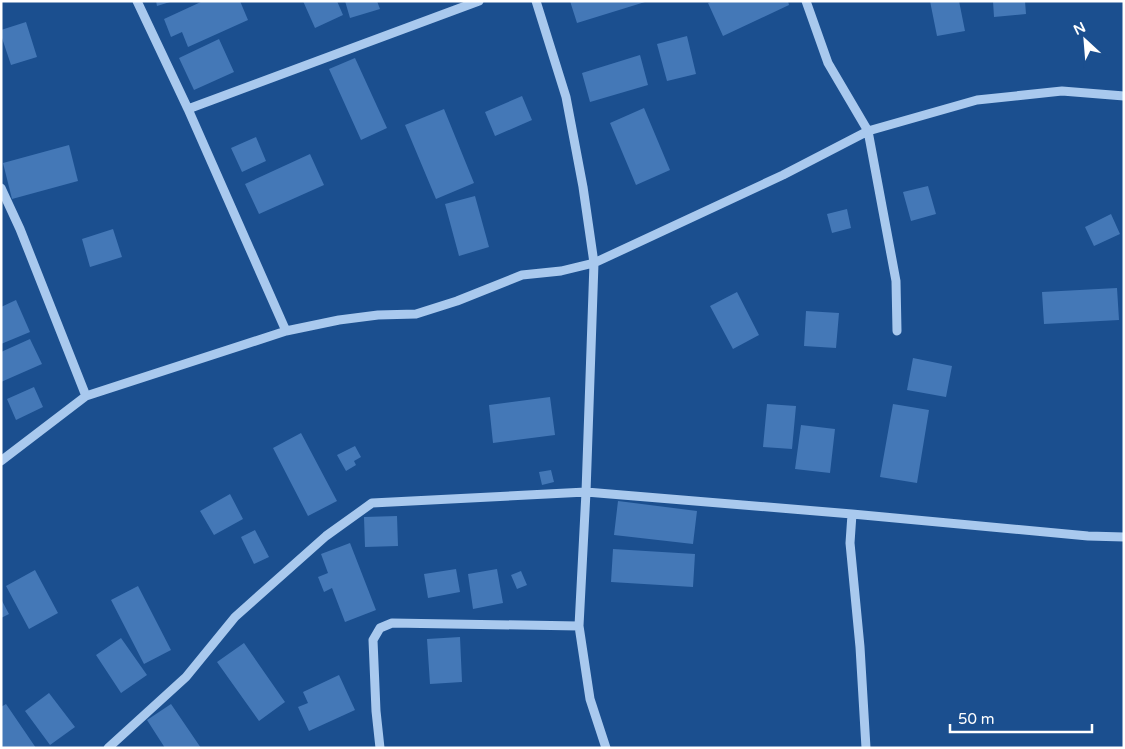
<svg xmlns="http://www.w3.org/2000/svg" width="1125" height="749" font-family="'Varela Round',sans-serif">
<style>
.building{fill:#4478b7}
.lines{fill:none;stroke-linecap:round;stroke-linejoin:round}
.minor{stroke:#a9c9ee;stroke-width:9}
</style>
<rect width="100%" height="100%" fill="#1b4f8f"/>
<!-- building -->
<path class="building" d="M156,1H170V2L157,6Z
M203,1H240L248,20L188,47L182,32L171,37L164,19Z
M303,1H337L343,15L315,28Z
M345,1H377L380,9L350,18Z
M570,1H644L645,2L577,23Z
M713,1H788L789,5L723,36L708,3Z
M930,1H959L965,31L937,36Z
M993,1H1025L1026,14L994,17Z
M26,22L37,57L11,65L1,35V30Z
M687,36L696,74L667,81L657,44Z
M219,39L234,72L194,90L179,58Z
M640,55L648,85L590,102L582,73Z
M355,58L387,128L361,140L329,69Z
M522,96L532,120L495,136L485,112Z
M644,108L670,170L636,185L610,123Z
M444,109L474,183L436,199L405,125Z
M256,137L266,161L242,172L231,148Z
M69,145L78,181L12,199L3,163Z
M310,154L324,185L259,214L245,184Z
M928,186L936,214L911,221L903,192Z
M475,196L489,247L459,256L445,204Z
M847,209L851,228L832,233L827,214Z
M1111,214L1120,234L1094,246L1085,227Z
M113,229L122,257L90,267L82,239Z
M1117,288L1119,320L1044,324L1042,292Z
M737,292L759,335L733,349L710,306Z
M16,300L30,332L1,344V307Z
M806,311L839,313L836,348L804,346Z
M30,339L42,364L1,382V352Z
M913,358L952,366L946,397L907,390Z
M34,387L43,407L16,420L7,399Z
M550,397L555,435L493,443L489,405Z
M767,404L796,406L792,449L763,447Z
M893,404L929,410L917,483L880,477Z
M801,425L835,429L830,473L795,469Z
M301,433L337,501L308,516L273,448Z
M355,446L361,457L354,461L356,465L346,471L337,455Z
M551,470L554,482L542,485L539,472Z
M230,494L243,519L214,535L200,511Z
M618,501L697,511L693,544L614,535Z
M397,516L398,546L365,547L364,517Z
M255,530L269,557L254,564L241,537Z
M350,543L376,610L345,622L332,588L324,592L318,577L328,573L321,554Z
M613,549L695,554L693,587L611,582Z
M456,569L460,592L428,598L424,574Z
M497,569L503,603L473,609L468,574Z
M35,570L58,613L29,629L6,586Z
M521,571L527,585L517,589L511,575Z
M138,586L171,650L144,664L111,600Z
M1,599L9,614L1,618Z
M460,637L462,682L430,684L427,639Z
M121,638L147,675L121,693L96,655Z
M244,643L285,702L259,721L217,662Z
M339,675L355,710L309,731L298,707L308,703L303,692Z
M49,693L75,727L50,745L25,711Z
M6,704L36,748H1V707Z
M171,704L201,748H165L147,720Z"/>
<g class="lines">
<!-- minor -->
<path class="minor" d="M137,1L188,109L286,331
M536,1L566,97L583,187L594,263L586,492L852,514L1088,536L1124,537
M806,1L828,63L868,131L896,281L897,331
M188,109L479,1
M1,188L20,229L86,396
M1,461L86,396L286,331L339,320L378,315L416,314L457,301L522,275L561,271L594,263L783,175L868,131L977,100L1062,91L1124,96
M852,514L850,543L860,647L866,748
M108,748L186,677L235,617L326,536L372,503L586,492L579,626L590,699L606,748
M380,748L376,711L373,640L380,628L392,623L579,626"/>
</g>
<!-- border -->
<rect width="1125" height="749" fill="none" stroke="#ffffff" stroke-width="5"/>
<!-- north arrow -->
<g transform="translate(1085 40) rotate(334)" stroke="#1b4f8f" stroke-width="4" paint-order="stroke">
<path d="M0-4L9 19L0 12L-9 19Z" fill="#ffffff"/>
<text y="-8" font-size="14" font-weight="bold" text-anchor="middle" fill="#ffffff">N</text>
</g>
<!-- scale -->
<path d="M950 724v8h142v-8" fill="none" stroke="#ffffff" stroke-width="2.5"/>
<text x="958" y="724" font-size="15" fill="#ffffff" stroke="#1b4f8f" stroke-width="4" paint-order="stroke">50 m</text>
</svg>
